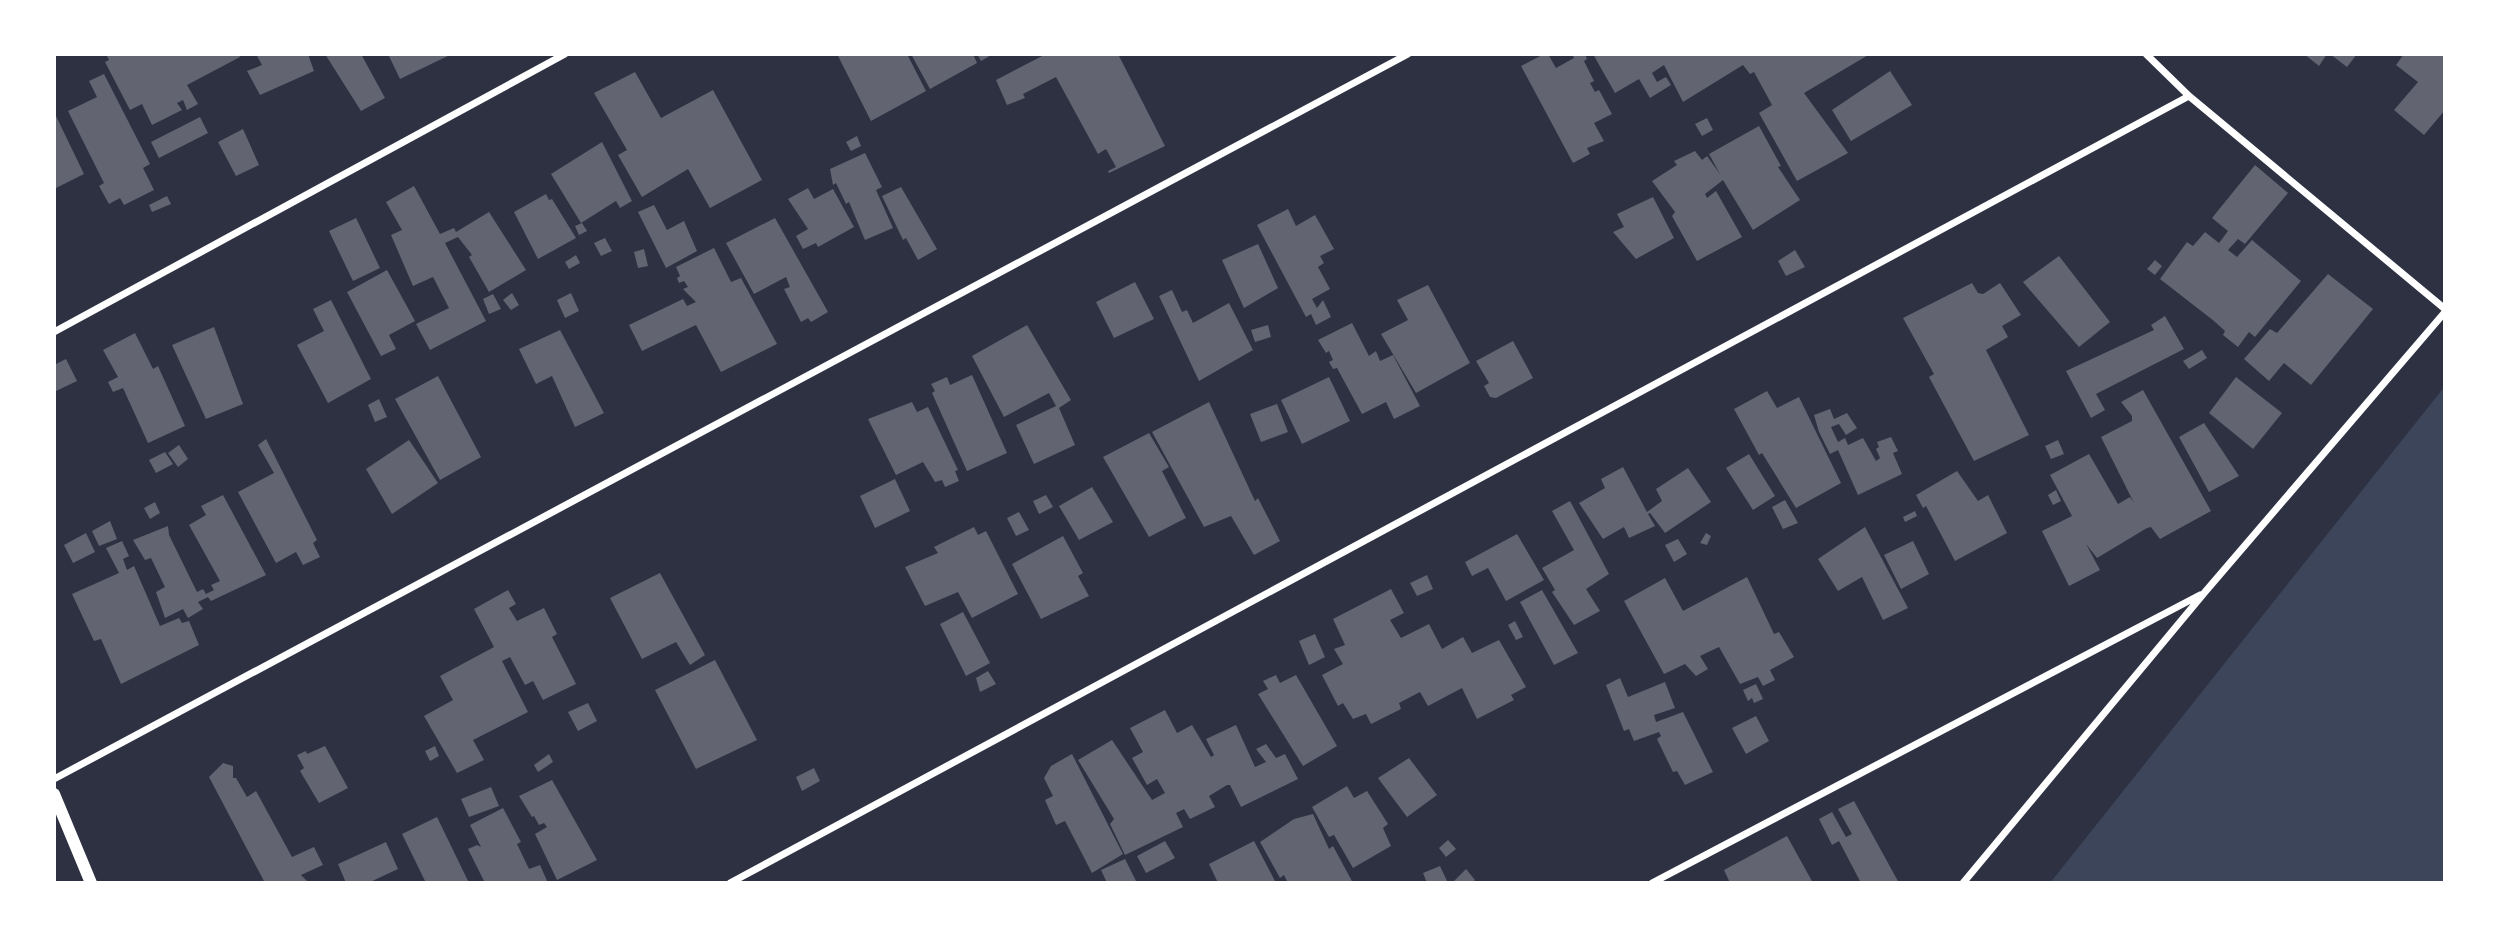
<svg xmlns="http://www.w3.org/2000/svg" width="2499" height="937" font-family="'Titillium Web',sans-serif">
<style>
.green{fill:#3c4559}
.building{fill:#626471}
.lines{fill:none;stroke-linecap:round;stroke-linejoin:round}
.minor{stroke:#fff;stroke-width:7}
.tertiary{stroke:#fff;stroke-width:12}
</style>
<rect width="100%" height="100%" fill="#2d3142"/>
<!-- green -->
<path class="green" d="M2445,386V883H2050Z"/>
<!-- building -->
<path class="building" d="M106,54H239L240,57L187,85L198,104L187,110L183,100L177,103L182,110L152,125L142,104L130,110L105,62L109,60Z
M256,54H308L314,71L260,95L247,71L262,65Z
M325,54H361L385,98L361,111Z
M388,54H452L400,79Z
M837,54H907L926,91L871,121Z
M911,54H973L977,63L930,89Z
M977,54H993L981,61Z
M1046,54H1118L1165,146L1109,173L1108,171L1116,167L1106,149L1098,154L1056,77L1023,94L1025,98L1007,105L996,80Z
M1544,54H1548L1556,68L1574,58L1572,54H1585L1587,59L1584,61L1594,81L1590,83L1595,92L1599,90L1612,114L1594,123L1604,141L1587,148L1590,154L1573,163L1521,66Z
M1593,54H1870L1804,93L1848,153L1797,181L1759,113L1772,105L1754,72L1750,74L1743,65L1683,102L1664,65L1652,73L1657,82L1666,77L1671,85L1650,98L1639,79L1615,93Z
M2304,54H2327L2319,66Z
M2330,54H2357L2347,67Z
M2404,54H2445V110L2424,135L2394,110L2418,82L2396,65Z
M1890,71L1912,105L1851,141L1832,110Z
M635,72L661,118L713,90L762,180L710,208L688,169L642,197L618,155L627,150L594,93Z
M104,74L150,164L143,168L154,190L124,205L120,198L109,204L99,186L104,183L68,111L97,97L89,81Z
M56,116L84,174L54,189V117Z
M200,117L208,133L159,158L151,142Z
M1707,118L1713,130L1702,136L1695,124Z
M1759,126L1781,166L1778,167L1800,200L1753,230L1723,180L1705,194L1707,198L1716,191L1742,237L1697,261L1672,216L1675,212L1652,181L1677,165L1674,161L1695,151L1702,160L1707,156L1720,174L1709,154Z
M243,129L259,165L236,176L218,142Z
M857,136L861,146L851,151L846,142Z
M602,142L632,201L620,208L616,201L581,223L551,174Z
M865,153L882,187L876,190L893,228L865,240L849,202L846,204L836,183L833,185L830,169Z
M2255,165L2288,193L2245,244L2238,239L2228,250L2237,257L2252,240L2301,281L2255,337L2249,332L2238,347L2223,335L2225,331L2214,321L2160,279L2187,242L2193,246L2205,232L2219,243L2228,231L2212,218Z
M414,186L440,234L454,228L456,232L489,212L526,270L489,292L469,257L472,255L458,237L445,243L486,321L430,350L416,324L449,308L433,277L413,286L391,235L402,230L386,202Z
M901,187L937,249L918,260L906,238L903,240L882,196Z
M808,188L814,199L833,189L854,227L818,247L816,243L803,249L796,236L808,229L788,199Z
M546,194L549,200L552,199L576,238L538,259L514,212Z
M167,196L171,204L152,212L149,205Z
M1653,197L1674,238L1636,259L1613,232L1624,227L1617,214Z
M654,205L667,230L684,221L697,251L666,268L638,212Z
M1288,209L1296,226L1315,215L1334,249L1320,256L1324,263L1318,267L1330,289L1312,299L1317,308L1323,300L1331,317L1316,325L1311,314L1306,317L1257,225Z
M356,218L380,268L353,281L329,231Z
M775,218L828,312L811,322L808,318L801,322L784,289L790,287L786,277L754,294L726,243Z
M582,223L587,231L579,235L575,226Z
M605,238L612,251L601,256L594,243Z
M1258,244L1278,288L1244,308L1222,260Z
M714,248L731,282L741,278L777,344L721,372L696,325L642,351L629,325L683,299L687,306L696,302L683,289L688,287L684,281L679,283L677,278L680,276L676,267Z
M644,249L648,266L638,268L634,252Z
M1795,250L1805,267L1786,276L1778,261Z
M576,255L580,263L569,269L565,262Z
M2059,256L2110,322L2079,347L2023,282Z
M2155,260L2162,266L2155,275L2147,269Z
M387,270L415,321L389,335L396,349L381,356L347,292Z
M2328,274L2373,309L2311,385L2284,363L2269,381L2244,359L2270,329L2277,333Z
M1135,282L1154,319L1114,338L1096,302Z
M1972,283L1978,293L1983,294L2000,283L2021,315L2002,326L2008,337L1986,350L2029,435L1974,461L1929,377L1934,374L1903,318Z
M1428,285L1470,363L1416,393L1381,334L1408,320L1397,300Z
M1172,290L1182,312L1187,310L1193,323L1229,303L1253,350L1199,381L1159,296Z
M512,293L519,305L511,310L503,300Z
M571,293L579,311L565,318L557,300Z
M493,294L501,309L489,314L483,299Z
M331,300L371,379L328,403L297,345L324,331L313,309Z
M2165,316L2184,349L2096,394L2105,410L2091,418L2066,371L2154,330L2151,325Z
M1352,323L1369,356L1376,351L1380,361L1393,355L1420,406L1394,419L1386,402L1362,414L1337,368L1333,369L1329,362L1333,360L1329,351L1326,353L1318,340Z
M1027,325L1071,400L1059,408L1075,445L1034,464L1016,425L1056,406L1049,393L1004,417L972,356Z
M1268,325L1271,337L1255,342L1251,330Z
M214,327L243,404L206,419L172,345Z
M560,330L604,413L575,427L552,376L536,384L519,349Z
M135,333L153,369L158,366L185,426L148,443L123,388L113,392L108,382L118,377L103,350Z
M1513,341L1533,378L1496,398L1490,397L1484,386L1489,383L1476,361Z
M2202,350L2207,358L2189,369L2183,361Z
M66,359L77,381L54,392V365Z
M972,375L1007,453L967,471L932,393L935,391L931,384L947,377L950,385Z
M438,376L481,457L440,480L395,399Z
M1329,377L1350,421L1302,444L1281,400Z
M2236,377L2282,413L2253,449L2209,413Z
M2143,390L2211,511L2160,539L2151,527L2147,528L2097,558L2086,544L2100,570L2069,586L2042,531L2072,516L2050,475L2089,454L2118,504L2130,497L2134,503L2101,437L2132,421V416L2121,402Z
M1767,391L1777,408L1799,397L1841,483L1796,508L1762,453L1759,455L1734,409Z
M379,399L387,417L375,422L368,405Z
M912,402L917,412L928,407L958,470L955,471L959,481L945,487L942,480L935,482L923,462L896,475L868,419Z
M1209,402L1255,501L1258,498L1280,541L1254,555L1231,516L1204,527L1152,432Z
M1277,404L1288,432L1261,442L1250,414Z
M1830,409L1834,419L1847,413L1857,428L1846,435L1839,424L1831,427L1838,442L1845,438L1848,445L1863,438L1876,461L1880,458L1876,449L1879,447L1877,442L1891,437L1898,451L1893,453L1902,474L1858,495L1838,450L1830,454L1819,432L1814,415Z
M2204,423L2239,476L2209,492L2179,437Z
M1149,433L1169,467L1162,471L1186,518L1149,537L1103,457Z
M266,439L317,540L313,543L320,557L303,565L296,552L276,563L238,492L274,473L258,445Z
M409,440L438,483L392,514L366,469Z
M2058,440L2064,454L2051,459L2045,446Z
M179,445L188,459L178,467L168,453Z
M165,452L173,464L156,473L149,460Z
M1749,454L1775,496L1753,510L1726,468Z
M1623,467L1647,512L1662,501L1656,489L1688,468L1711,502L1665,533L1650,513L1648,514L1655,526L1629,538L1624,527L1603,539L1579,503L1605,488L1601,479Z
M1957,471L1978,501L1988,495L2007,533L1955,561L1926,506L1923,508L1916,495Z
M895,479L910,511L875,528L860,496Z
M1092,487L1113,522L1079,540L1059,506Z
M2056,490L2061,501L2053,505L2048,495Z
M223,495L266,575L211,601L208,597L198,602L203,609L188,618L183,609L165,618L156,592L165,587L151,558L145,560L133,540L168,526L169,535L197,592L203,589L206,594L214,590L211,585L220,581L189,525L206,515L201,506Z
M1046,495L1053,507L1039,514L1033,501Z
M1785,500L1798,523L1783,529L1772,507Z
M1570,501L1609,574L1586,589L1600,611L1574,625L1552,592L1555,590L1542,568L1574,550L1552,511Z
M155,502L160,513L150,519L144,508Z
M1915,511L1917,516L1905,522L1903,517Z
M1019,512L1029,530L1016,536L1007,518Z
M110,521L117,539L99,546L92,531Z
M974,527L978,535L986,531L1018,594L972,618L958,592L925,606L905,567L938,553L934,547Z
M1865,527L1908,608L1883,620L1862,577L1838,591L1818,559Z
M86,533L95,552L73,563L64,545Z
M1706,533L1711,536L1707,545L1700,543Z
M1517,534L1544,580L1506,601L1488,568L1472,576L1465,562Z
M1063,536L1083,573L1078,576L1089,596L1041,619L1012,564Z
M1678,539L1687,554L1674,562L1665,545Z
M122,541L129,556L123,559L127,570L134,566L160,626L179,618L182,623L189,621L199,645L121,684L101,639L94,641L72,594L119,573L106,548Z
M1913,541L1929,574L1901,589L1884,555Z
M660,573L705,655L690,665L676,642L642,659L610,598Z
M1427,575L1433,589L1417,596L1410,583Z
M1747,577L1774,634L1779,632L1794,657L1770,670L1775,680L1763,686L1758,677L1740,684L1719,647L1700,656L1708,669L1696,676L1685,664L1664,674L1624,601L1665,578L1683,611Z
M1391,589L1404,613L1390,620L1401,638L1429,624L1442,649L1463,637L1472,653L1499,640L1526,687L1511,695L1514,700L1477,719L1462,688L1428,706L1420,692L1399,703L1401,709L1371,724L1366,714L1353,719L1343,703L1338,706L1322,675L1343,664L1334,649L1345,645L1333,619Z
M508,590L516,604L509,608L517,621L544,608L557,634L552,637L576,684L543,700L533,681L525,685L510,657L502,661L528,712L473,740L484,760L457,773L424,716L453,700L440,676L494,647L474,609Z
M1542,590L1578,653L1554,665L1520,602Z
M963,612L990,663L966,676L940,624Z
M1515,621L1523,637L1516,640L1508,625Z
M1315,634L1325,657L1309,665L1299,641Z
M715,660L757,740L696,769L655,690Z
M988,671L996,684L980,692L976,678Z
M1276,675L1280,683L1296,675L1337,746L1303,766L1258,694L1268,689L1263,681Z
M1620,678L1628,697L1665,682L1675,708L1654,715L1656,722L1683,712L1713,772L1685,785L1677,771L1673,772L1657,739L1661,736L1659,732L1634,741L1629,729L1624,731L1606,685Z
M1756,684L1763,699L1754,703L1752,698L1748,701L1743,690Z
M588,703L597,721L578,731L568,712Z
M1165,710L1177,733L1192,725L1211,757L1214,755L1206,739L1236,725L1255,767L1266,762L1256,749L1266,744L1276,758L1285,754L1298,779L1241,807L1230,785H1227L1209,796L1215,807L1190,819L1184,809L1176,813L1183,827L1125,855L1110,824L1114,819L1078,760L1112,740L1152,800L1165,793L1157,779L1147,785L1132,758L1143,752L1130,728Z
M1756,716L1769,741L1746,754L1732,728Z
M325,746L348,788L319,803L300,771L304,768L297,755L306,751L307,754Z
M435,746L439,756L430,761L425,751Z
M549,754L553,762L538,772L534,765Z
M1072,754L1123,854L1092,873L1065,821L1056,825L1045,800L1053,796L1044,778L1051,766Z
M1409,758L1437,795L1407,817L1378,778Z
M223,763L233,766V778H236L247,797L256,791L292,857L314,847L323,865L301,875L309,883H265L209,777Z
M814,768L820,781L802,791L796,777Z
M552,780L597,860L557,880L535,834L547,827L544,823L539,825L534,816L532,817L519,796Z
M1347,786L1354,798L1367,791L1388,824L1383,828L1391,846L1353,868L1334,835L1329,837L1312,807Z
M491,787L499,806L469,817L461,799Z
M1854,801L1899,883H1861L1839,841L1832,845L1819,819L1832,812L1846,837L1852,834L1838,809Z
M503,808L521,842L517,844L529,869L540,865L548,883H485L468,849L477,845L481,847L470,825Z
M1313,814L1329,849L1333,846L1353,883H1288L1284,875L1280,878L1260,842L1294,819Z
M437,817L469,883H426L402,834Z
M1787,836L1813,883H1730L1724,870Z
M1448,840L1456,849L1446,857L1439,848Z
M1165,841L1175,858L1146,873L1137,856Z
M1254,841L1276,883H1218L1209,864Z
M386,842L398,869L368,883H346L338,864Z
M1125,859L1137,883H1107L1101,870Z
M1440,866L1448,883H1427L1423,873Z
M1466,869L1475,880L1471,883H1452Z"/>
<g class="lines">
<!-- minor -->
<path class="minor" d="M2146,54L2189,96L2445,309
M54,332L565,54
M54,779L1408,54
M730,883L2189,96
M1652,883L2200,595
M1963,883L2205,592L2445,312"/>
<!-- tertiary -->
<path class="tertiary" d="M54,794L91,883"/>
</g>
<!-- border -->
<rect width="2499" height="937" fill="none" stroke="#ffffff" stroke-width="112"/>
</svg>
